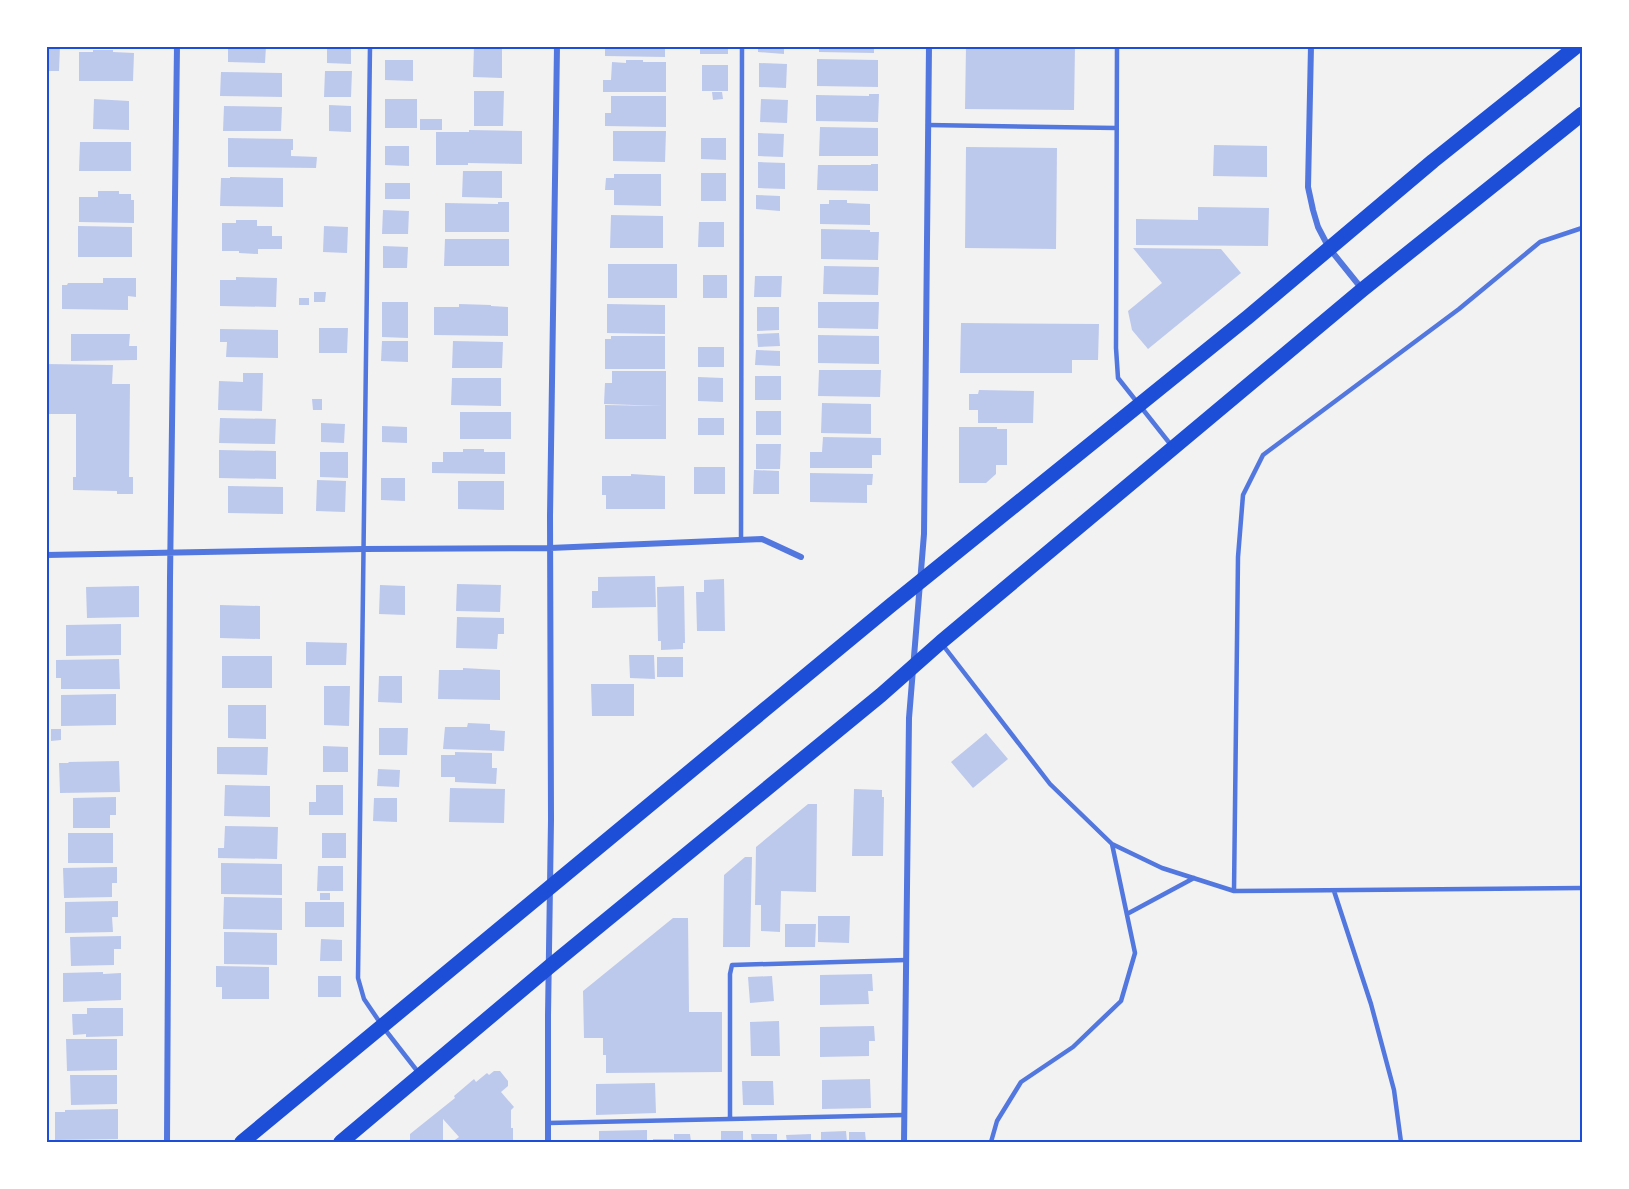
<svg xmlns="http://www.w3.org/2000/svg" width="1629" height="1189" font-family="Quicksand,sans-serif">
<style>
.building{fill:#bdc9ec}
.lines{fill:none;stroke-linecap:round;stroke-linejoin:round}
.service{stroke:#5277de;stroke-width:4.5}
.minor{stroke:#5277de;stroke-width:6}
.primary{stroke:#1d4ed8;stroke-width:15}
.neatline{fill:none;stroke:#1d4ed8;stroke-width:2}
</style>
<rect width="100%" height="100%" fill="#f2f2f2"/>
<!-- building -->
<path class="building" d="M46,46H60L59,71H46Z
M228,46H266L265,63L228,62Z
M327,46H351V64L327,63Z
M474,46H502V78L473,77Z
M605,46H665V57L605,56Z
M700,46H728V54H700Z
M758,46H784V54L758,52Z
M819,46H874V53L819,52Z
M966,46H1075L1074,110L965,109Z
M93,50H113V52L134,53L133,81H79V52H93Z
M817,59L878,60V87L817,86Z
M385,60H413V81L385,80Z
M626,60H643V62H666V92H603V80H611L612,62L626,63Z
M759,63L787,64L786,88L759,87Z
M702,65H728V91H702Z
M325,71H352L351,97H324Z
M221,72L282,73V97L220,96Z
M474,91H504L503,126H474Z
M712,92H722L723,99L713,100Z
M869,94H879L878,122L816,121V95L869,96Z
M611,96H666V127L605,126V113H611Z
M94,99L129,101V130L93,129Z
M385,99H417V128H385Z
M761,99L788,100L787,123L760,122Z
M329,105L351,106V132L329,131Z
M224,106L282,107L281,131H223Z
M420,119H442V130H420Z
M820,127L878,128V156H819Z
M469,130L522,131V164L468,163V165H436V132H469Z
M613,131H666L665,162L613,161Z
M758,133L784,134L783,157L758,156Z
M228,138L293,139V150H291V156L317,157L316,168L228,167Z
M701,138H726V160L701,159Z
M80,142H131V171H79Z
M1214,145L1267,146V177L1213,176Z
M385,146H409V166L385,165Z
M966,147L1057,148L1056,249L965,248Z
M758,162L785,163V189L758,188Z
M871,164H878V191L817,190L818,165H871Z
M463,171H502V198L462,197Z
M701,173H726V201H701Z
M614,174H661V206L614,205V190H605L606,178H614Z
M230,177L283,178V207L220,206L221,178H230Z
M385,183H410V199H385Z
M98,191H119V194H131V200H134V223L79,222V197H98Z
M756,195L780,196V211L756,209Z
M829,200H847V203L870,204V225L820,224V204H829Z
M498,202H509V232H445V203L498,204Z
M1198,207L1269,208L1268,246L1136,245V219L1198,220Z
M383,210L409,211L408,234H382Z
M611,215L663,216V248H610Z
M236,220H257V226H272V236H282V249H258V254L239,253V251H222V223H236Z
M699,222H724V247H698Z
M78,226L132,227V257H78Z
M324,226L348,227L347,253L323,252Z
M821,229L870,230V232H879L878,260L821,259Z
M445,239H509V266H444Z
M383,246L408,247L407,268H383Z
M1133,248L1221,249L1241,273L1148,349L1132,330L1128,311L1162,283Z
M608,264H677V298H608Z
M824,266L879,267L878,295L823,294Z
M703,275H727V298H703Z
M755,276H782L781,297H754Z
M236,277L277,278L276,307L220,306V280H236Z
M103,278H136V297L128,296V310L62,309V285H67L68,283H103Z
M314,292H326L325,302H314Z
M299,298H309V305H299Z
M382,302H408V338L382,337Z
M818,302H879L878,329L818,328Z
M459,304L491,305V306L508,307V336L434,335V307H459Z
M607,304L665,305V334L607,333Z
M757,307H779V330L757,331Z
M961,323L1099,324L1098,360H1072V373H960Z
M319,328H348L347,353H319Z
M220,329L278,330V358L226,357L227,342H220Z
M779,333L780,346L758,347L757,334Z
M71,334H130L129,346H137V360L71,361Z
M818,335L879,336V364L818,363Z
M611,336H665V369H605V339H611Z
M382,341H408V362L381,361Z
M453,341L503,342L502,368H452Z
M698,347H724V367H698Z
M756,350L780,351V366L755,365Z
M46,364L113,365L112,384H130L129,477H133V494H117V491L73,490V477H76V414H46Z
M819,370H881L880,397L818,396Z
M612,371H666V439H605V405L663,406L604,404L605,383H612Z
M243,373H263L262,411L218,410L219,381L243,382Z
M755,376H781V400H755Z
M698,377L723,378V402L698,401Z
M452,378H501V406L451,405Z
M979,390L1034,391L1033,423H978V410H969V394H978Z
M312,399H322V410H313Z
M822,403L871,404V434L821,433Z
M756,411H781V435H756Z
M460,412H511V439H460Z
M220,418L276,419L275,444L219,443Z
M698,418H724V435H698Z
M321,423L345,424L344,443L321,442Z
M382,426L407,427V443L382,442Z
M959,427H997V429H1007V465H996V474L986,483H959Z
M823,437L881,438V455H872V468H810V452H822Z
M756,444H781L780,469H756Z
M463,449H484V452H505V474L432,473V462H443V452H463Z
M219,450L276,451V479L219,478Z
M320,452H348V478L320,477Z
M694,467H725V494H694Z
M754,470L779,471V494H753Z
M810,473L873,474L872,485H867V503L810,502Z
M631,474L665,476V509H606V495H602V476H631Z
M381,478H405V501L381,500Z
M317,480L346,481L345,512L316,511Z
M458,481H504V510L458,509Z
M228,486L283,487V514L228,513Z
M655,576L656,607L592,608V591H598V577Z
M724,579L725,631H697L696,592H704V580Z
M457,584L501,585L500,612L456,611Z
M380,585L405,586V615L379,614Z
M139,586V617L87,618L86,587Z
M684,586L685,643H683V649L661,650V641H658L657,587Z
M220,605L260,606V639L220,638Z
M457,617L504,618V634H498L497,649L456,648Z
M121,624V655L66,656V625Z
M306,642L347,643L346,665H306Z
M629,655H654L655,679L630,678Z
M222,656H272V688H222Z
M657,657H683V677H657Z
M119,659L120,689H61V678H56V660Z
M463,668L500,670V700L438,699L439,670H463Z
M379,676H402V703L378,702Z
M591,684H634V716H592Z
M324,686H350L349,726L324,725Z
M116,694V725L61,726V695Z
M228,705H266V739L228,738Z
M468,723L490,724V730L505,731L504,751L443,749L445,727H467Z
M379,728H408L407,755H379Z
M51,729H61V740L51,741Z
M986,733L1008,759L973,788L951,762Z
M323,746L348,747V772H323Z
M217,747H268L267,775L217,774Z
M455,752L492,753V768H497L496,784L455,782V777H441V755H455Z
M119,761L120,792L60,793L59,763H69L68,762Z
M378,769L400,770L399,787L377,786Z
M225,785L270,786V817L224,816Z
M316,785H343V815H309V802H316Z
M450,788L505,789L504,823L449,822Z
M854,789L882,790V797H884L883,856H852Z
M116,797V815H110V828H73V798Z
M374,798H397V822L373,821Z
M808,804H817L816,892L781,891L780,932L761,931V905H755L756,847Z
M225,826L278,827L277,859L218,858V848H224Z
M68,833H113V863H68Z
M322,833H346V858H322Z
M745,857H752L750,947H723L724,875Z
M221,863L282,864V895L221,894Z
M318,866H343V891H317Z
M117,867V883H112V897L64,898L63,868Z
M320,893H330V900H320Z
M224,897L282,898V930L223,929Z
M118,901V917H112L113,932L65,933V902Z
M305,902H344V927H305Z
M818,916H850L849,943L818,942Z
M673,918H688L689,1012H722V1072L606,1073V1055H603V1038H584L583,991Z
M785,924H816L815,947H785Z
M224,932L277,933V965L224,964Z
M121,936V949H114V965L71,966L70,937Z
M321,939L342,940V961H320Z
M216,966L269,967V999H222V987H216Z
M103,972V974L121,973V1000L63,1002V973Z
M872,974L873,991H868L869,1004L820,1005V975Z
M318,976H341V997H318Z
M772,976L774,1001L750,1003L748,977Z
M87,1008H123V1036L86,1037V1034L73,1035L72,1014H87Z
M779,1021L780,1056H751L750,1022Z
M874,1026L875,1041H869V1056L820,1057V1027Z
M66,1039H117V1070L67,1071Z
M494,1071H500L508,1081V1086L501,1092L514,1107L511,1110V1128H513V1142H452L459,1137L443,1119V1142H410V1134L455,1098L454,1096L474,1079L476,1082L487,1073L489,1075Z
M70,1075H117V1104L71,1105Z
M870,1079L871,1108L822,1109V1080Z
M742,1081H773L774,1105H743Z
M655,1083L656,1113L596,1115V1084Z
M118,1109V1139L55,1140V1112H65V1110Z
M647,1130V1142H599V1131Z
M721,1131H743V1142H721Z
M846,1131L847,1142H821V1132Z
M849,1132H865L866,1142H849Z
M674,1134H690L691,1142H674Z
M751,1134H777V1142H752Z
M811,1134V1142H787L786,1135Z
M653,1139H673V1142H653Z"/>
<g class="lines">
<!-- service -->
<path class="service" d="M370,46L358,978L364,999L383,1027L418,1072
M1117,46L1116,348L1118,378L1171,445
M928,125L1116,128
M741,539L742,46
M942,644L1050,784L1112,844L1135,953L1121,1001L1073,1047L1021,1082L997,1121L991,1142
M1112,844L1162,868L1234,891L1582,888
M1234,891L1238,557L1243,495L1263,455L1459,309L1540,242L1582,228
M1334,891L1371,1004L1394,1090L1401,1142
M1127,914L1194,878
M730,1119V974L732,965L906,960
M548,1123L904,1115"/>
<!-- minor -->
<path class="minor" d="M1311,46L1308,187L1313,210L1318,227L1329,248L1362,289
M46,555L364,549L550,548L762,539L801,557
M167,1142L170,578L177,46
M548,1142V1015L551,820L550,516L557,46
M904,1142L909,718L924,534L929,46"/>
<!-- primary -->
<path class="primary" d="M242,1142L890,606L1248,317L1433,161L1577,46
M341,1142L549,967L881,695L941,642L1362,290L1582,114"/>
</g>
<!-- border -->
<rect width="1629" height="1189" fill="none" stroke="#ffffff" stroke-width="96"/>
<rect x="48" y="48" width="1533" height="1093" class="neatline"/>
</svg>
